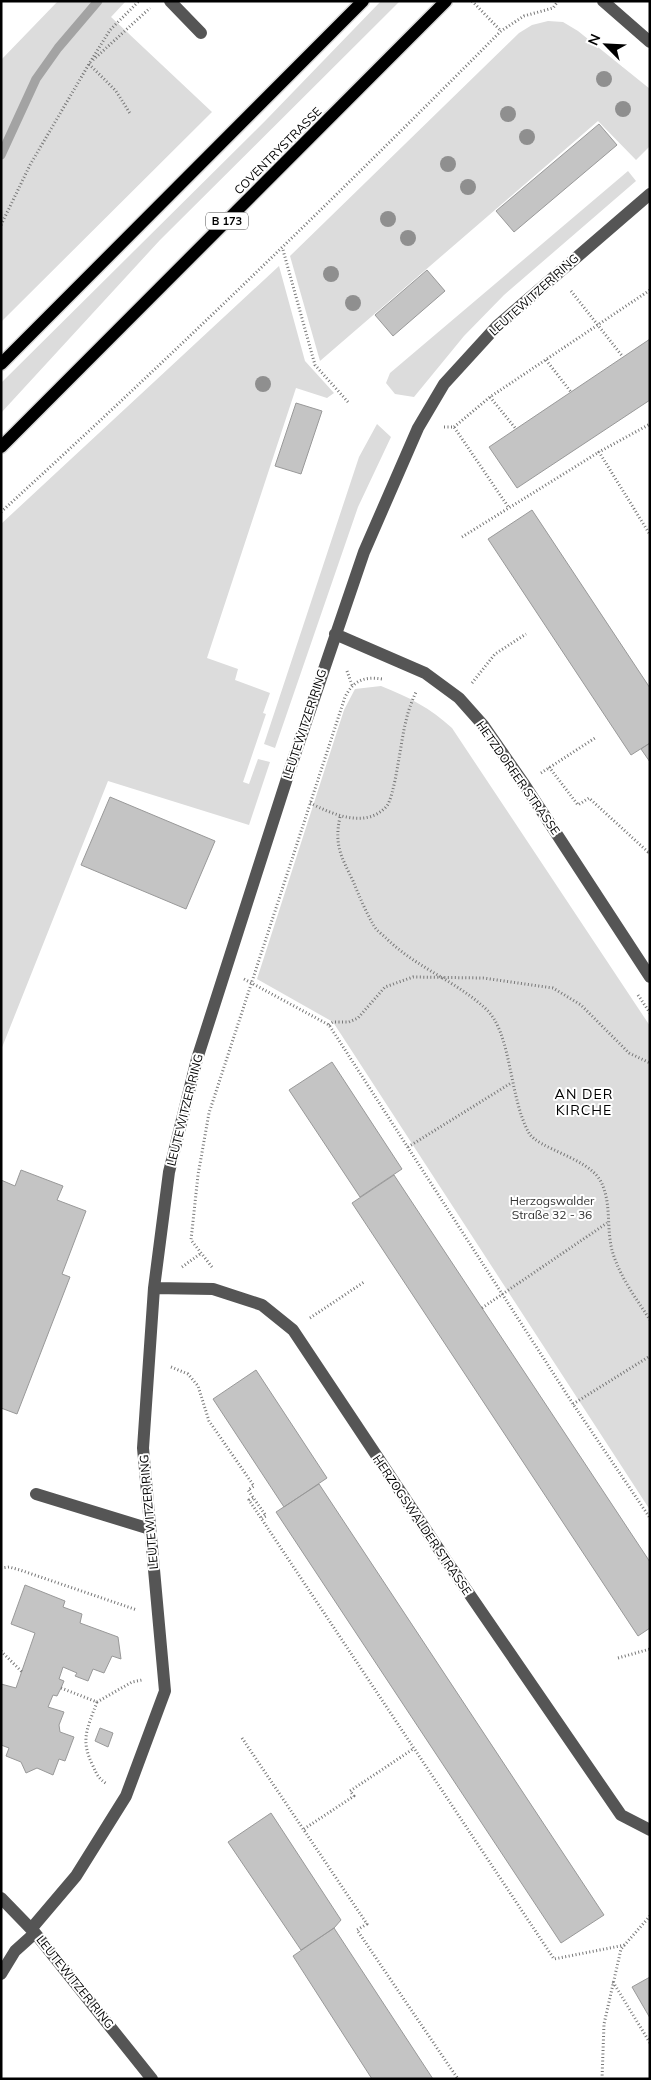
<svg xmlns="http://www.w3.org/2000/svg" width="651" height="2080" font-family="Mulish,sans-serif">
<style>
.green{fill:#dcdcdc}
.lines{fill:none;stroke-linecap:round;stroke-linejoin:round}
.stream{stroke:#a3a3a3;stroke-width:9}
.building{fill:#c4c4c4;stroke:#999}
.major-casing{stroke:#dbdbdb;stroke-width:15}
.path{stroke:#777;stroke-width:3;stroke-dasharray:1 2.5;stroke-linecap:butt}
.minor{stroke:#555;stroke-width:12}
.major{stroke:#000;stroke-width:12}
.tree{fill:#8f8f8f}
.labels{text-anchor:middle;stroke-width:4;stroke-linejoin:round;paint-order:stroke}
.shield{fill:#fff;stroke:#4c4c4c;stroke-width:1}
.shield-label{font-size:11px;font-weight:bold;fill:#000}
.street-label{font-size:12px;fill:#000;stroke:#fff}
.park-label{font-size:12px;fill:#333;stroke:#fff}
.neighbourhood-label{font-size:14px;letter-spacing:1px;fill:#000;stroke:#fff}
</style>
<rect width="100%" height="100%" fill="#fff"/>
<!-- green -->
<path class="green" d="M58,1H126L111,17L212,112L1,322V60Z
M381,1H400L160,240L1,413V383L266,120Z
M548,21L563,22L578,31L650,89V146L636,160L598,121L320,361L290,256L519,33L532,25Z
M628,171L636,181L504,295L464,336L414,397L395,394L386,383L390,373Z
M279,266L305,361L334,393L327,398L296,388L207,658L238,669L235,680L270,693L263,713L266,714L243,782L249,784L258,759L270,762L249,825L108,781L1,1050V524Z
M377,424L391,437L358,507L275,748L264,744L359,457Z
M381,686C409,697 430,708 452,728L650,1026V1510L333,1022L257,979L344,710L355,689Z"/>
<g class="lines">
<!-- stream -->
<path class="stream" d="M1,155L36,79L58,48L98,1"/>
</g>
<!-- building -->
<path class="building" d="M599,124L617,145L514,232L496,211Z
M427,270L445,291L393,336L375,315Z
M650,339V400L517,488L489,447Z
M296,403L322,411L301,474L275,466Z
M532,510L650,688V743L631,755L488,539Z
M650,743V762L641,749Z
M110,797L215,841L186,909L81,865Z
M332,1062L402,1169L360,1197L289,1090Z
M21,1170L63,1186L57,1200L86,1211L62,1274L70,1277L17,1414L1,1408V1180L15,1186Z
M394,1175L650,1562V1628L638,1636L352,1203Z
M256,1370L327,1478L284,1507L213,1399Z
M319,1484L604,1915L561,1943L276,1512Z
M25,1585L65,1601L63,1607L82,1614L80,1623L118,1637L121,1659L112,1656L104,1673L93,1669L88,1681L75,1676L77,1673L63,1667L59,1679L64,1681L61,1688L57,1696L53,1695L48,1707L64,1712L59,1725L60,1732L74,1737L65,1761L59,1759L53,1775L37,1768L26,1773L21,1762L6,1756L9,1748L1,1745V1684L16,1688L35,1633L11,1624Z
M100,1728L113,1733L108,1747L95,1741Z
M271,1813L341,1920L334,1928L301,1950L228,1842Z
M334,1928L433,2079H372L293,1956Z
M650,1977V2018L632,1987Z"/>
<g class="lines">
<!-- major casing -->
<g class="major-casing">
<path id="major" d="M1,364L363,1
M1,447L446,1"/>
</g>
<!-- path -->
<path class="path" d="M472,1L501,31
M93,60L150,8
M89,64L116,91L131,115
M1,225L30,165L89,64L110,30L139,1
M283,250L315,365L348,402
M571,291L623,357
M546,360L571,392
M490,397L516,429
M444,427H454L509,508
M454,427L490,397L650,290
M1,512C172,356 338,195 501,31L524,16L553,8L558,1
M649,533L599,452L650,424
M462,537L599,452
M347,671L352,685
M472,683L495,654L526,634
M549,767L578,805L589,798L648,852L650,851
M541,773L595,738
M310,803C332,814 365,829 386,807C395,798 401,738 406,721C408,711 412,701 416,692
M340,817C334,845 341,856 353,881C359,896 366,912 374,926C377,931 383,935 387,939C417,968 456,981 486,1009C512,1033 509,1098 529,1133C537,1148 587,1158 600,1180C612,1201 606,1227 612,1250C619,1276 636,1298 650,1320
M244,979L329,1025L573,1404L650,1518
M638,995L650,1013
M329,1025L333,1022H349L358,1018L385,987L413,977L483,978L553,988L581,1005L629,1053L650,1063
M408,1147L511,1083
M182,1267L200,1254
M212,1267L191,1240L198,1175L209,1113L345,697C353,681 364,676 382,679
M482,1308L607,1223
M310,1318L364,1282
M171,1367L188,1374L198,1386L209,1421L254,1486L248,1490L266,1516L262,1518
M573,1404L650,1356
M253,1498L249,1500L554,1959L625,1945
M1,1568L9,1567L20,1570L137,1610
M1,1651L22,1672
M618,1658L650,1649
M61,1688L97,1702L132,1682L142,1680
M97,1702C87,1729 80,1740 93,1766C97,1775 99,1779 107,1784
M242,1738L367,1924L357,1930L458,2079
M304,1829L354,1796L350,1791L413,1749
M613,1982L650,2043
M602,2079L604,2024L621,1949L650,1916"/>
<!-- minor -->
<path class="minor" d="M170,1L201,33
M603,1L650,42
M335,634L425,673L459,698L483,725L524,784L650,977
M154,1288L213,1289L262,1305L293,1330L446,1560L621,1815L650,1830
M36,1494L150,1529
M1,1898L35,1933L152,2079
M31,1929L76,1876L126,1796L165,1691L143,1448L154,1288L169,1172L197,1059L289,772L364,552L418,428L444,384L497,326L650,194
M1,1974L15,1951L35,1933"/>
<!-- major -->
<use href="#major" class="major"/>
</g>
<!-- trees -->
<g class="tree">
<circle cx="604" cy="79" r="8"/>
<circle cx="623" cy="109" r="8"/>
<circle cx="508" cy="114" r="8"/>
<circle cx="527" cy="137" r="8"/>
<circle cx="448" cy="164" r="8"/>
<circle cx="468" cy="187" r="8"/>
<circle cx="388" cy="219" r="8"/>
<circle cx="408" cy="238" r="8"/>
<circle cx="331" cy="274" r="8"/>
<circle cx="353" cy="303" r="8"/>
<circle cx="263" cy="384" r="8"/>
</g>
<g class="labels">
<!-- shield labels -->
<rect class="shield" x="206" y="212.5" width="42" height="17" rx="4"/>
<g class="shield-label">
<text x="227" y="225">B 173</text>
</g>
<!-- street labels -->
<g class="street-label">
<text transform="translate(278 151) rotate(-45)" y="4">COVENTRYSTRASSE</text>
<text transform="translate(534 295) rotate(-42)" y="4">LEUTEWITZER RING</text>
<text transform="translate(305 724) rotate(-72)" y="4">LEUTEWITZER RING</text>
<text transform="translate(518 778) rotate(55)" y="4">HETZDORFER STRASSE</text>
<text transform="translate(185 1110) rotate(-76)" y="4">LEUTEWITZER RING</text>
<text transform="translate(149 1512) rotate(-95)" y="4">LEUTEWITZER RING</text>
<text transform="translate(422 1525) rotate(56)" y="4">HERZOGSWALDER STRASSE</text>
<text transform="translate(75 1982) rotate(51)" y="4">LEUTEWITZER RING</text>
</g>
<!-- park labels -->
<g class="park-label">
<text x="552" y="1205">Herzogswalder<tspan x="552" dy="14">Straße 32 - 36</tspan></text>
</g>
<!-- neighbourhood labels -->
<g class="neighbourhood-label">
<text x="584" y="1099">AN DER<tspan x="584" dy="16">KIRCHE</tspan></text>
</g>
</g>
<!-- border -->
<rect width="651" height="2080" fill="none" stroke="#000000" stroke-width="5"/>
<!-- north arrow -->
<g transform="translate(606 45) rotate(294)" stroke="#ffffff" stroke-width="4" paint-order="stroke">
<path d="M0-4L9 19L0 12L-9 19Z" fill="#000000"/>
<text y="-8" font-size="14" font-weight="bold" text-anchor="middle" fill="#000000">N</text>
</g>
</svg>
